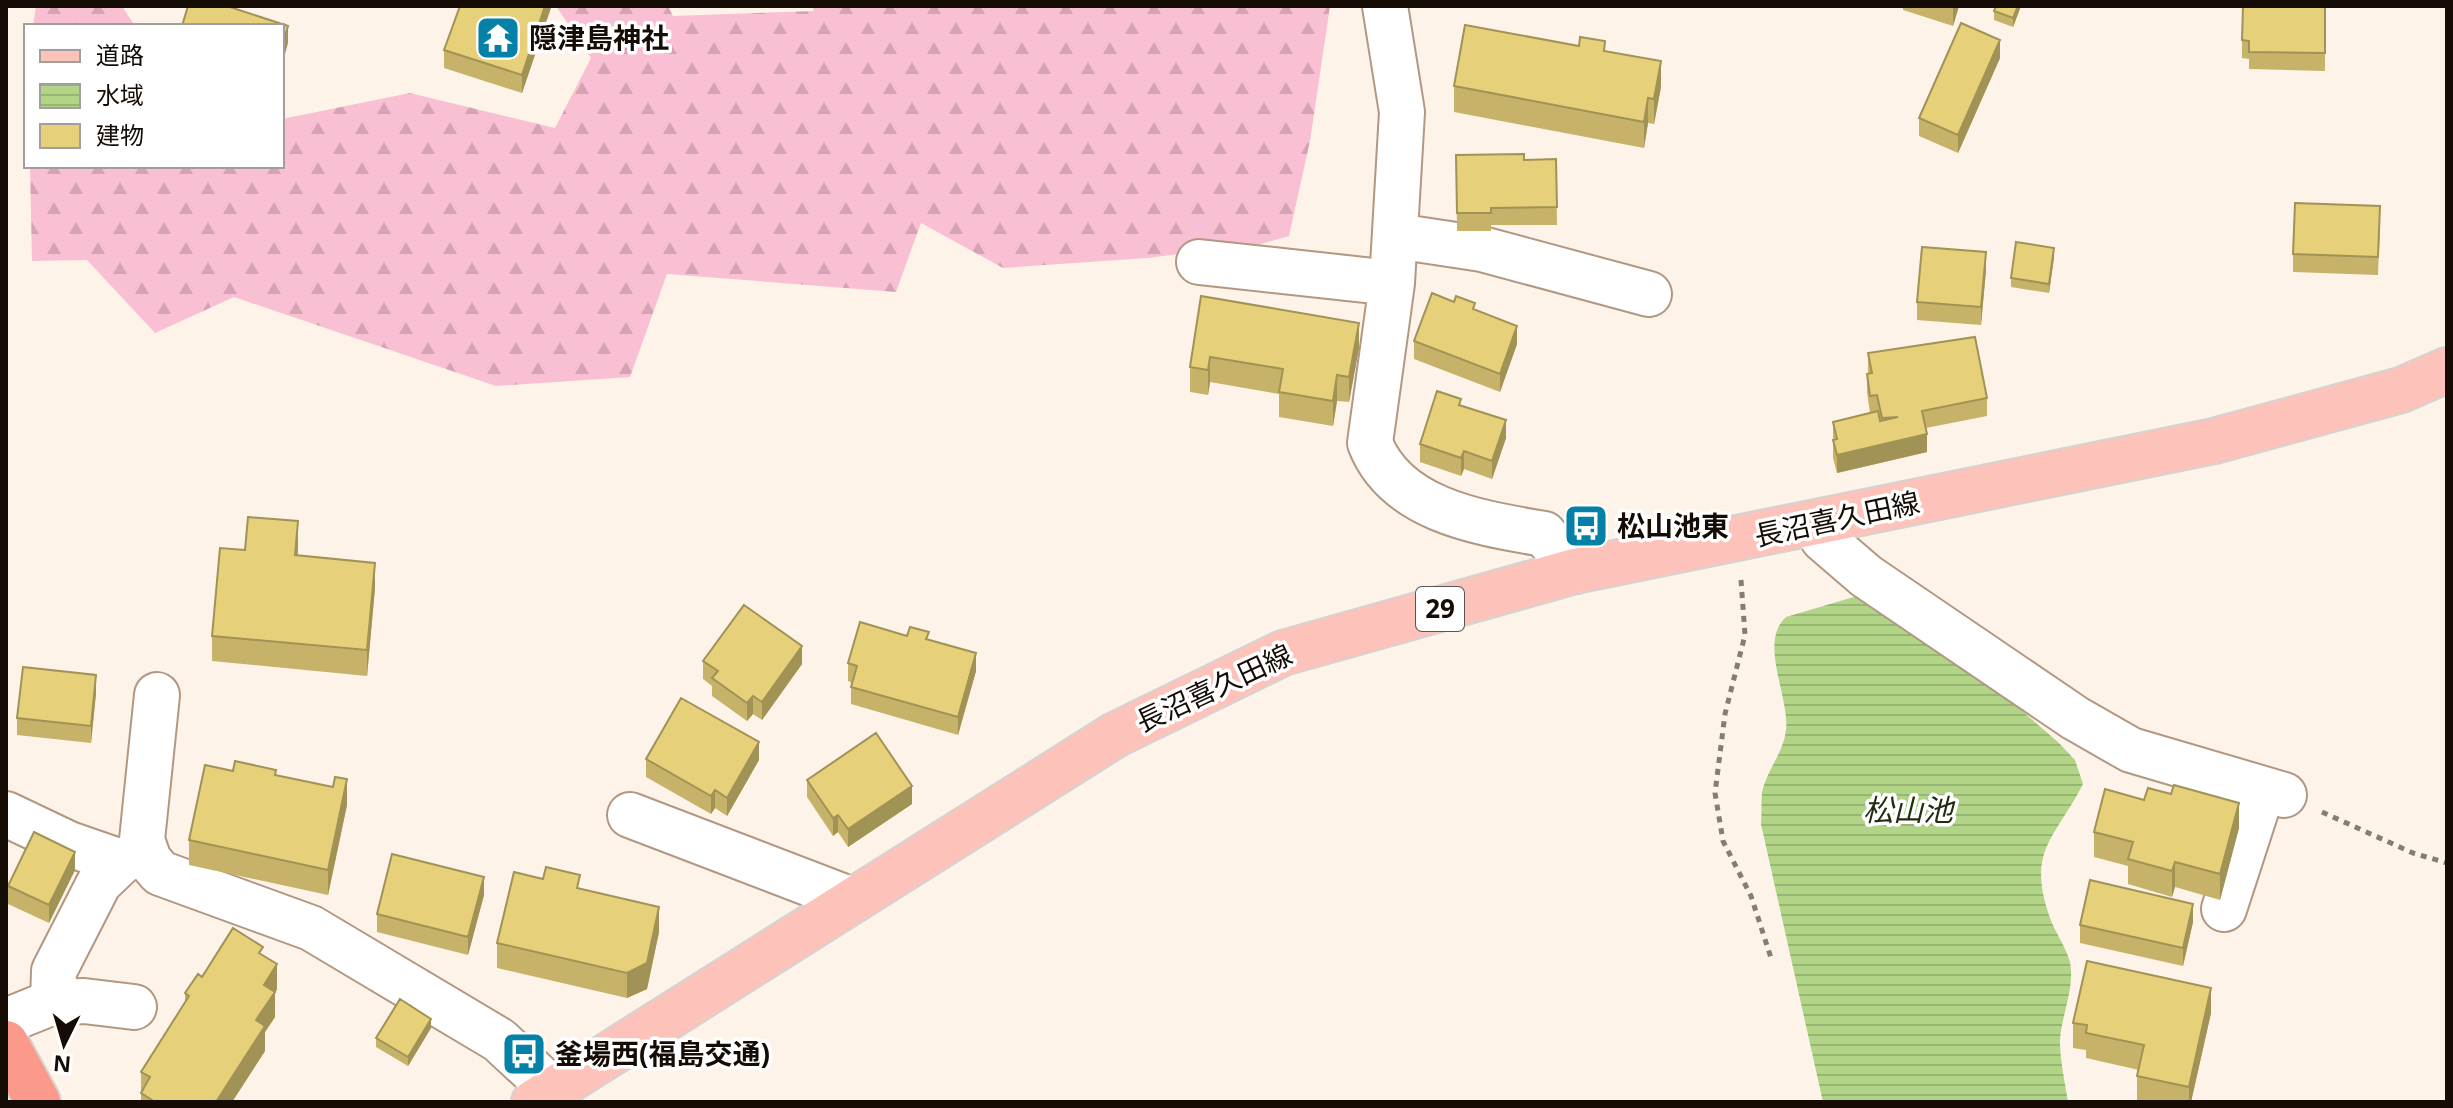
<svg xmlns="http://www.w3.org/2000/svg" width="2453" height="1108" font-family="'Noto Sans','Noto Sans JP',sans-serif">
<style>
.forest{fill:url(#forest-firs)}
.water{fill:url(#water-rules)}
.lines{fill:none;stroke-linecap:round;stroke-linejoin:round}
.minor-casing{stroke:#b29882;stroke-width:48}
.major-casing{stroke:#d5d3d2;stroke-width:48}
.highway-casing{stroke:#d5d3d2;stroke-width:48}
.path{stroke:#867c74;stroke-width:5;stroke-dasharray:6 6;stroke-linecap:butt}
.minor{stroke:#fff;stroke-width:44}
.major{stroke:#fdc2b9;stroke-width:44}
.highway{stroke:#fb9a8b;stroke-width:44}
.wall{fill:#c6b369}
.shaded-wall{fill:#a19255}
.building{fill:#e6d07a;stroke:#a19255;stroke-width:2}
.labels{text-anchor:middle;stroke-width:7;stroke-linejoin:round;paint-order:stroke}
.shield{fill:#fff;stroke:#5b5550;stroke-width:2}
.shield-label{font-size:26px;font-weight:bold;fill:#150c05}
.poi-label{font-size:28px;font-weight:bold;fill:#150c05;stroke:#fff;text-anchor:start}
.street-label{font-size:28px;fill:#150c05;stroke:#fff}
.water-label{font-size:30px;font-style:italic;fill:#212e0e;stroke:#fff}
</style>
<defs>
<pattern id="forest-firs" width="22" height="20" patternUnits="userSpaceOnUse" patternTransform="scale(2)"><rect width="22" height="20" fill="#f9c0d3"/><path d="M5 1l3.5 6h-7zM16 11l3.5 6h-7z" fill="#d5a4b4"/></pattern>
<pattern id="water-rules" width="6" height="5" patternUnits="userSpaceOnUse" patternTransform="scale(2)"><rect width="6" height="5" fill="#b1d487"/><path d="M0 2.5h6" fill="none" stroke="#97b573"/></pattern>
</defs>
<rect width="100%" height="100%" fill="#fef3e9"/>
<!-- forest -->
<path class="forest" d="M36,6H122L135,26H33Z
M556,6H668L673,16L813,11L814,6H1330L1310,141L1289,236L1261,244L1147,258L1003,268L921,223L896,292L667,274L630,377L496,386L234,297L155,333L87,260L32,261L30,166H282V119L410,93L555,128L591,58Z"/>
<!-- water -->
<path class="water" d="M1857,596L1879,601L2021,710L2059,743L2075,760L2083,784C2055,839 2026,850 2050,918C2055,932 2066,947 2070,962C2075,989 2061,1016 2060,1041C2060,1061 2065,1082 2068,1102H1823L1761,824C1762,814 1761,803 1762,793C1766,771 1784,752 1786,730C1790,698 1758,642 1786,617Z"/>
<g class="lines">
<!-- minor casing -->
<g class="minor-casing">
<path id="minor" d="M1385,6L1402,112L1392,283L1370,443C1396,511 1481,523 1544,534L1575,571
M1396,236L1482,249L1649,294
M1199,262L1392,283
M1814,523L1823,539L1866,576L2075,718L2131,750L2284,795
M157,695L142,840L149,860L160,873L311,928L499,1040L553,1090
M6,814L69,844L121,862L143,850
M630,815L852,900
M2224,909L2263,789
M53,1002L54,971L99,883L121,862
M6,1021L53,1002L84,1001L134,1007"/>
</g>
<!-- major casing -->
<g class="major-casing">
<path id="major" d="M534,1102L1115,735L1283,653L1575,571L2214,441L2401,390L2447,370"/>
</g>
<!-- highway casing -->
<g class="highway-casing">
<path id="highway" d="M6,1043L38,1102"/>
</g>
<!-- path -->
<path class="path" d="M1741,580L1745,635L1725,714L1715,793L1723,841L1751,896L1772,961
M2322,812L2413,853L2447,863"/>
<!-- minor -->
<use href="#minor" class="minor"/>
<!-- major -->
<use href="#major" class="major"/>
<!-- highway -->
<use href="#highway" class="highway"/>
</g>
<!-- wall -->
<path class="wall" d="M551,6L522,93L444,68V50Z
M1903,6H1959L1953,26L1903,10Z
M1996,6H2021L2013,27L1994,20V11Z
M2220,6H2325V71L2249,69V59L2242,58V7Z
M1605,51L1661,87L1654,124L1648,123L1644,148L1454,112V86Z
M2000,58L1958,153L1919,136V118Z
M1456,155L1524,160L1556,159L1557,225H1491V231H1457Z
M2380,224L2378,275L2293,272V254Z
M2054,257L2049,293L2011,287V278Z
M1986,270L1981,325L1917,320V302Z
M1201,296L1359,348L1349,402L1337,401L1333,426L1279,417V394L1210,382L1208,395L1190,392V367Z
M1475,310L1517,344L1500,392L1414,359V341Z
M1868,353L1987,398V416L1926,428L1927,452L1837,473L1833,458V422L1870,413L1867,392V374H1868Z
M1461,405L1506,438L1492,479L1464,469L1461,476L1420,462V444Z
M298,546V555L375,588L367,676L212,661V636L245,550Z
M907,636L929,639L976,671L958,735L851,704V687L852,683L848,681V663Z
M703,661L802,664L762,720L753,714L747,721L712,696V686L703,679Z
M96,693L91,743L17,735V718Z
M646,759L759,760L727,816L715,808L711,814L646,777Z
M233,771L276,775L347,805L328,895L189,865V840Z
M807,780L912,804L848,847L838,832L833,836L807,797Z
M2239,828L2220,900L2175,887L2172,897L2128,884V866L2094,857V832Z
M75,870L49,923L8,904V886Z
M580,889L659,932L647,989L627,998L497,968V943Z
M484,895L468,955L377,932V914Z
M2193,922L2183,966L2080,943V925Z
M263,955L277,989L275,993V1017L265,1032V1051L232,1102H141V1072L185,1003V993L202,977Z
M2211,1013L2191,1102L2137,1101V1076L2139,1070L2086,1058V1050L2073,1048V1023Z
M431,1028L408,1066L376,1047V1038Z"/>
<!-- shaded-wall -->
<path class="shaded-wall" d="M545,6H551V8L522,93V75Z
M1953,6H1959L1953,26Z
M2018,6H2021L2013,27V18Z
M288,26V43L282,65V47Z
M2000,40V58L1958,153V135Z
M1661,61V87L1654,124V99Z
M1648,98V123L1644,148V122Z
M2054,248V257L2049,293V284Z
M1986,252V270L1981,325V307Z
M1359,323V348L1349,402V377Z
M1517,326V344L1500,392V374Z
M1210,357V382L1208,395V370Z
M1337,375V401L1333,426V401Z
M1506,420V438L1492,479V461Z
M1927,434V452L1837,473V455Z
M1464,451V469L1461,476V458Z
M298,521V546L295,580V555Z
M375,563V588L367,676V650Z
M802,646V664L762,720V702Z
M976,653V671L958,735V717Z
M96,675V693L91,743V726Z
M753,696V714L747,721V703Z
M759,742V760L727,816V798Z
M347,779V805L328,895V870Z
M912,786V804L848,847V829Z
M715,790V808L711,814V796Z
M2239,803V828L2220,900V874Z
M838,815V832L833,836V818Z
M75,852V870L49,923V905Z
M2175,862V887L2172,897V871Z
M484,877V895L468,955V937Z
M2193,904V922L2183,966V948Z
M659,907V932L647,989L627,998V973Z
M277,964V989L275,993V1017L265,1032V1051L232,1102H216L256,1020L264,985Z
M2211,988V1013L2191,1102H2189V1087Z
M431,1019V1028L408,1066V1057Z"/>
<!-- building -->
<path class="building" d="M188,6H227L288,26L282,47V26H182Z
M460,6H545L522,75L444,50Z
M1996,6H2018L2013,18L1994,11Z
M2243,6H2325V53L2249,52V41L2242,40Z
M1961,23L2000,40L1958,135L1919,118Z
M1465,25L1579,46L1580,37L1605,41L1604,51L1661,61L1654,99L1648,98L1644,122L1454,86Z
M1524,154V160L1556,159L1557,207L1491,208V213H1457L1456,155Z
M2295,203L2380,206L2378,257L2293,254Z
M2016,242L2054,248L2049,284L2011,278Z
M1922,247L1986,252L1981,307L1917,302Z
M1432,293L1454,302L1456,296L1475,303L1473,309L1517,326L1500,374L1414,341Z
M1201,296L1359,323L1349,377L1337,375L1333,401L1279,392L1283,369L1210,357L1208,370L1190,367Z
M1975,337L1987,398L1922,411L1927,434L1837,455L1833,440L1837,439L1833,422L1878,411L1880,421L1898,417L1882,418L1877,395L1870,396L1867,374L1872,373L1868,353Z
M1437,391L1461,399L1459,405L1506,420L1492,461L1464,451L1461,458L1420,444Z
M248,517L298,521L295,555L375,563L367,650L212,636L220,548L245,550Z
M744,605L802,646L762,702L753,696L747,703L712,678L718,671L703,661Z
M860,622L907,636L910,627L929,632L926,639L976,653L958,717L851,687L857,666L848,663Z
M23,667L96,675L91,726L17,718Z
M681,698L759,742L727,798L715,790L711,796L646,759Z
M876,733L912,786L848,829L838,815L833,818L807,780Z
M235,761L276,770L275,775L333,787L335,777L347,779L328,870L189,840L205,765L233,771Z
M2174,785L2239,803L2220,874L2175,862L2172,871L2128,859L2133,842L2094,832L2105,789L2144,800L2148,788L2171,794Z
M34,832L75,852L49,905L8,886Z
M392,854L484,877L468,937L377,914Z
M546,867L580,875L577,888L659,907L647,963L627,973L497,943L514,872L543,879Z
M2090,880L2193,904L2183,948L2080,925Z
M233,928L263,947L259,953L277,964L264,985L275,992L256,1020L265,1026L216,1102H155L141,1093L150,1077L141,1072L189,996L185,993L198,974L202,977Z
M2087,961L2211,988L2189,1087L2137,1076L2144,1045L2086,1033L2087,1025L2073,1023Z
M400,999L431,1019L408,1057L376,1038Z"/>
<!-- icons -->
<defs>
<g id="temple-square" transform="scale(2.3)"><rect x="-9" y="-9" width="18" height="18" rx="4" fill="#0581a7" stroke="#fff"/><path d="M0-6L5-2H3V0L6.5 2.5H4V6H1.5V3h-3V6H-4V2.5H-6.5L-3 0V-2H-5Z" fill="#fff"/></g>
<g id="bus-square" transform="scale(2.3)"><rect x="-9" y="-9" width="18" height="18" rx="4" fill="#0581a7" stroke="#fff"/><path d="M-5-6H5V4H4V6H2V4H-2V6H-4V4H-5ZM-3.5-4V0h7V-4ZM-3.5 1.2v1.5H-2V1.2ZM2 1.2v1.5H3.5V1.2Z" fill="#fff"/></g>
</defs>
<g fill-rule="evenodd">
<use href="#temple-square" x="498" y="38"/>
<use href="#bus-square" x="1586" y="526"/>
<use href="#bus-square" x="524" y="1054"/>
</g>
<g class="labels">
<!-- shield labels -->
<rect class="shield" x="1416" y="587" width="48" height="44" rx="6"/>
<g class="shield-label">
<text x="1440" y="618">29</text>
</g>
<!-- poi labels -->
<g class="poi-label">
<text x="529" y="48">隠津島神社</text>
<text x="1617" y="536">松山池東</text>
<text x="555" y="1064">釜場西(福島交通)</text>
</g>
<!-- street labels -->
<g class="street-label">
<text transform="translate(1837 519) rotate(-12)" y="10">長沼喜久田線</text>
<text transform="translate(1214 688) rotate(-25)" y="10">長沼喜久田線</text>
</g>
<!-- water labels -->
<g class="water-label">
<text x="1908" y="821">松山池</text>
</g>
</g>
<!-- border -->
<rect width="2453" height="1108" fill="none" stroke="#150c05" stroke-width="16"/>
<!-- legend -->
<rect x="24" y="24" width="260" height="144" fill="#ffffff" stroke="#a19e9b" stroke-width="2"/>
<rect x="40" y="50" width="40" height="12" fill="#fdc2b9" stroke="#a19e9b" stroke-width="2"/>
<text x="96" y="64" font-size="24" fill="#150c05">道路</text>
<rect x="40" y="84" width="40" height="24" fill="url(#water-rules)" stroke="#a19e9b" stroke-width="2"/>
<text x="96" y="104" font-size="24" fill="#150c05">水域</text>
<rect x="40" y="124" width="40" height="24" fill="#e6d07a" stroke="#a19e9b" stroke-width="2"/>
<text x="96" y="144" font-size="24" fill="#150c05">建物</text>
<!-- north arrow -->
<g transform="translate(64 1044) rotate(185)" stroke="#ffffff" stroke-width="6" paint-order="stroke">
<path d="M0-6L14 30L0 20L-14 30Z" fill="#150c05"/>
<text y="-12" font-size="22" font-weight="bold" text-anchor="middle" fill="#150c05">N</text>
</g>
</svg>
